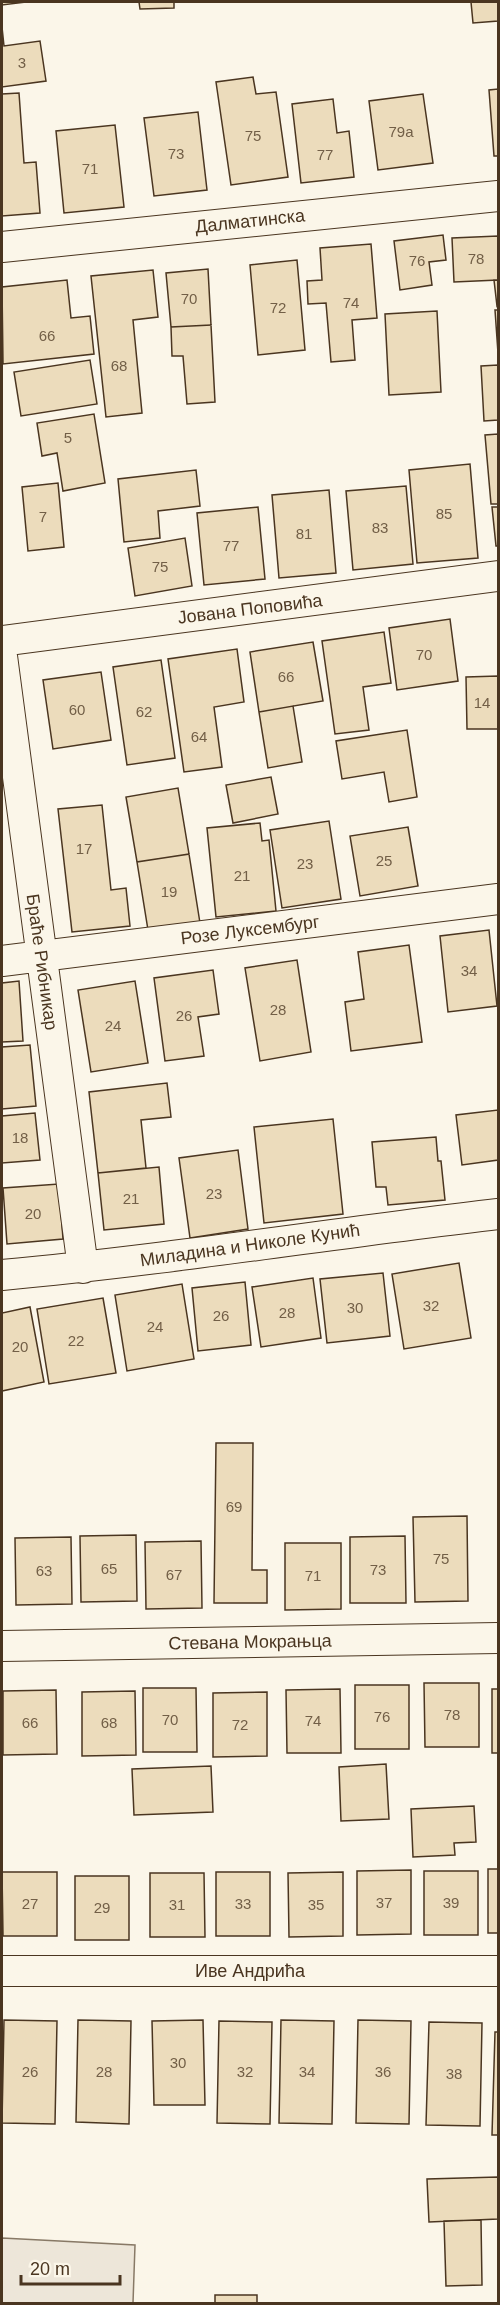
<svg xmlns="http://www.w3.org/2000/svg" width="500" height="2305" font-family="Helvetica,sans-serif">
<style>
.green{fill:#ede6d9;stroke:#887966;stroke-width:1.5}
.building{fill:#ecdcbc;stroke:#4a3520;stroke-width:1.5}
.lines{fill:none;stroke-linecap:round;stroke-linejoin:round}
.street-casing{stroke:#4a3520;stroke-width:32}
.street{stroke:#fbf6e9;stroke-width:30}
.labels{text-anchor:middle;stroke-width:4.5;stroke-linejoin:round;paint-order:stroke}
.number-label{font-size:15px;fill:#725f47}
.street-label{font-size:18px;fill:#4a3520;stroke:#fbf6e9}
</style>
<rect width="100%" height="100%" fill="#fbf6e9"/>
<!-- green -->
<path class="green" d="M2,2238L135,2245L133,2303H2Z"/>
<!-- building -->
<path class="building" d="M2,2H26L2,5Z
M139,2H174V8L140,9Z
M471,2H498V21L473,23Z
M2,27L4,46L40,41L46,81L2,87Z
M253,77L256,94L276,92L288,177L231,185L216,82Z
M498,89V156H494L489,90Z
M19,93L24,163L36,162L40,213L2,216V94Z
M423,94L433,163L378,170L369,101Z
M333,99L337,133L349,131L354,177L301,183L292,104Z
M198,112L207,190L154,196L144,118Z
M115,125L124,207L64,213L56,131Z
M443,235L446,260L429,262L432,285L400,290L394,241Z
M498,236V280L454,282L452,238Z
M371,244L377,318L352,320L355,360L331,362L326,303L308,304L307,281L322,280L320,248Z
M297,260L305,350L258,355L250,265Z
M208,269L211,325L171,327L166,273Z
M153,270L158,317L133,320L142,413L106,417L91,276Z
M67,280L71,318L90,316L94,354L3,364L2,287Z
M494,280H498V305L497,306Z
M495,310H498V353Z
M437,311L441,392L389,395L385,314Z
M211,325L215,402L187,404L183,356H172L171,327Z
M90,360L97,404L21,416L14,372Z
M498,365V420L484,421L481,366Z
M94,414L105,483L63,491L57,453L42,456L37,423Z
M498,434V504H491L485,435Z
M470,464L478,558L417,563L409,470Z
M196,470L200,506L158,511L160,538L124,542L118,479Z
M58,483L64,547L28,551L22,487Z
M406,486L413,564L353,570L346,491Z
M329,490L336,573L279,578L272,495Z
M258,507L265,579L204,585L197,513Z
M492,507H498V546H496Z
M185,538L192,586L135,596L128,548Z
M450,619L458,681L397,690L389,628Z
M384,632L391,683L363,687L369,730L335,734L322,641Z
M313,642L323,701L259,712L250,652Z
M237,649L244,702L214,707L222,767L184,772L168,659Z
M161,660L175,758L127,765L113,667Z
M101,672L111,740L53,749L43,680Z
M498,676V729H467L466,677Z
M293,706L302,762L268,768L259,712Z
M407,730L417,797L389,802L384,772L342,779L336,741Z
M271,777L278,814L233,823L226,785Z
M178,788L189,854L137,862L126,797Z
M102,805L111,890L126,888L130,926L72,932L58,809Z
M329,821L341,899L282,908L270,830Z
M260,823L262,841L269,840L276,911L216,917L207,828Z
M408,827L418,886L360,896L350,836Z
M189,854L200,923L148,930L137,862Z
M489,930L497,1006L448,1012L440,936Z
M409,945L422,1042L351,1051L345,1002L364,999L358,952Z
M297,960L311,1052L260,1061L245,968Z
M213,970L219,1014L198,1017L204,1056L165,1061L154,978Z
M19,981L23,1041L2,1042V983Z
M135,981L148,1063L91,1072L78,990Z
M30,1045L36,1106L2,1109V1047Z
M167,1083L171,1117L141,1120L146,1168L98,1173L89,1092Z
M498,1110V1160L462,1165L456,1115Z
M35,1113L40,1160L2,1163V1116Z
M333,1119L343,1214L264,1223L254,1127Z
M436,1137L438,1161H441L445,1200L388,1205L386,1187H376L372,1142Z
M238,1150L248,1229L190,1238L179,1158Z
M159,1167L164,1224L104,1230L98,1173Z
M59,1184L63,1239L7,1244L3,1188Z
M459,1263L471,1338L404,1349L392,1274Z
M383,1273L390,1336L327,1343L320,1279Z
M313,1278L321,1338L261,1347L252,1287Z
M245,1282L251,1345L198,1351L192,1288Z
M182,1284L194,1359L127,1371L115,1295Z
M103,1298L116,1373L49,1384L37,1309Z
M30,1307L44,1382L2,1391V1313Z
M216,1443H253L252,1570H267V1603H214Z
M467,1516L468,1601L415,1602L413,1517Z
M136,1535L137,1601L81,1602L80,1536Z
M405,1536L406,1603H350V1537Z
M71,1537L72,1604L16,1605L15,1538Z
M201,1541L202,1608L146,1609L145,1542Z
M285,1543H341V1609L285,1610Z
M424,1683H479V1747H425Z
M355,1685H409V1749H355Z
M143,1688H196L197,1752H143Z
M340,1689L341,1753H287L286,1690Z
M492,1689H498V1753H492Z
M56,1690L57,1754L3,1755V1691Z
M135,1691L136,1755L82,1756V1692Z
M267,1692V1756L213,1757V1693Z
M386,1764L389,1819L341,1821L339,1767Z
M211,1766L213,1812L134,1815L132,1769Z
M474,1806L476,1842L454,1843L455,1855L413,1857L411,1809Z
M488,1869H498V1933H488Z
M411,1870V1934L357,1935V1871Z
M424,1871H478V1935H424Z
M2,1872H57V1936H3Z
M216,1872H270V1936H216Z
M343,1872V1936L289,1937L288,1873Z
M150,1873H204L205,1937H150Z
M75,1876H129V1940H75Z
M4,2020L57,2021L55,2124L2,2123Z
M78,2020L131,2021L129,2124L76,2122Z
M203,2020L205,2105H154L152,2021Z
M281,2020L334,2021L332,2124L279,2123Z
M358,2020L411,2021L409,2124L356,2123Z
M219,2021L272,2022L270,2124L217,2123Z
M429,2022L482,2023L480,2126L426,2125Z
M495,2032H498V2135H492Z
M498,2177V2219L429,2222L427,2179Z
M481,2220L482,2285L446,2286L444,2221Z
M215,2295H257V2304H215Z"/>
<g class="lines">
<!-- street casing -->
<g class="street-casing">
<path id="street" d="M2,247L498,196
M2,641L498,576
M2,656L83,1268
M2,961L498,899
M2,1275C168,1260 333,1233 498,1214
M2,1646L498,1638
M2,1971H498"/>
</g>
<!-- street -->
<use href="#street" class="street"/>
</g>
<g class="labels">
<!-- number labels -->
<g class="number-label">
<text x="22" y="68">3</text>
<text x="401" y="137">79a</text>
<text x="253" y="141">75</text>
<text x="176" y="159">73</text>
<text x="325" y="160">77</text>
<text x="90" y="174">71</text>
<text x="476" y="264">78</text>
<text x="417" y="266">76</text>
<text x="189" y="304">70</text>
<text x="351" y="308">74</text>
<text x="278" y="313">72</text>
<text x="47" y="341">66</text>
<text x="119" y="371">68</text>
<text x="68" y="443">5</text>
<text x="444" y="519">85</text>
<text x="43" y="522">7</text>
<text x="380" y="533">83</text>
<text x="304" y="539">81</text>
<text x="231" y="551">77</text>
<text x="160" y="572">75</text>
<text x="424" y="660">70</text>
<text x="286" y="682">66</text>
<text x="482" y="708">14</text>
<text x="77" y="715">60</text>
<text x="144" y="717">62</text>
<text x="199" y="742">64</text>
<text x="84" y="854">17</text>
<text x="384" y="866">25</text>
<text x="305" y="869">23</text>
<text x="242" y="881">21</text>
<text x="169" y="897">19</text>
<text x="469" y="976">34</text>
<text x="278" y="1015">28</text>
<text x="184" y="1021">26</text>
<text x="113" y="1031">24</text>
<text x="20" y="1143">18</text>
<text x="214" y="1199">23</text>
<text x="131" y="1204">21</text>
<text x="33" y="1219">20</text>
<text x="431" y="1311">32</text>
<text x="355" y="1313">30</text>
<text x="287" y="1318">28</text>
<text x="221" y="1321">26</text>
<text x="155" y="1332">24</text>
<text x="76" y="1346">22</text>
<text x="20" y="1352">20</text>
<text x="234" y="1512">69</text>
<text x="441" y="1564">75</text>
<text x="109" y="1574">65</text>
<text x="378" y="1575">73</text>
<text x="44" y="1576">63</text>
<text x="174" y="1580">67</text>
<text x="313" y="1581">71</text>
<text x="452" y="1720">78</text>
<text x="382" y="1722">76</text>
<text x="170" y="1725">70</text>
<text x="313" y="1726">74</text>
<text x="30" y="1728">66</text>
<text x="109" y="1728">68</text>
<text x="240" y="1730">72</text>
<text x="384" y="1908">37</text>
<text x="451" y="1908">39</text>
<text x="30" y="1909">27</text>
<text x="243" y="1909">33</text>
<text x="177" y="1910">31</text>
<text x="316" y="1910">35</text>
<text x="102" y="1913">29</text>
<text x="178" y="2068">30</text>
<text x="30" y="2077">26</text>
<text x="104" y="2077">28</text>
<text x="245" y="2077">32</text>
<text x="307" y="2077">34</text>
<text x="383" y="2077">36</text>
<text x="454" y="2079">38</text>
</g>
<!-- street labels -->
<g class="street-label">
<text transform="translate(250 221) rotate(-6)" y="6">Далматинска</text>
<text transform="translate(250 609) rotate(-7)" y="6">Јована Поповића</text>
<text transform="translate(250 930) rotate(-7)" y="6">Розе Луксембург</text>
<text transform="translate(42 962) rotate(82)" y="6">Браће Рибникар</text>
<text transform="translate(250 1245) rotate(-8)" y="6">Миладина и Николе Кунић</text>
<text transform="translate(250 1642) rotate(-1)" y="6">Стевана Мокрањца</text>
<text x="250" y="1977">Иве Андрића</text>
</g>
</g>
<!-- border -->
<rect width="500" height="2305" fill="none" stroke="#4a3520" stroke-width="6"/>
<!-- scale -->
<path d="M21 2275v9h99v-9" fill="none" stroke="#4a3520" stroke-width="3"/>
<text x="30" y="2275" font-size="18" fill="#4a3520" stroke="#fbf6e9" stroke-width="4.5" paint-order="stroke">20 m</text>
</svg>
